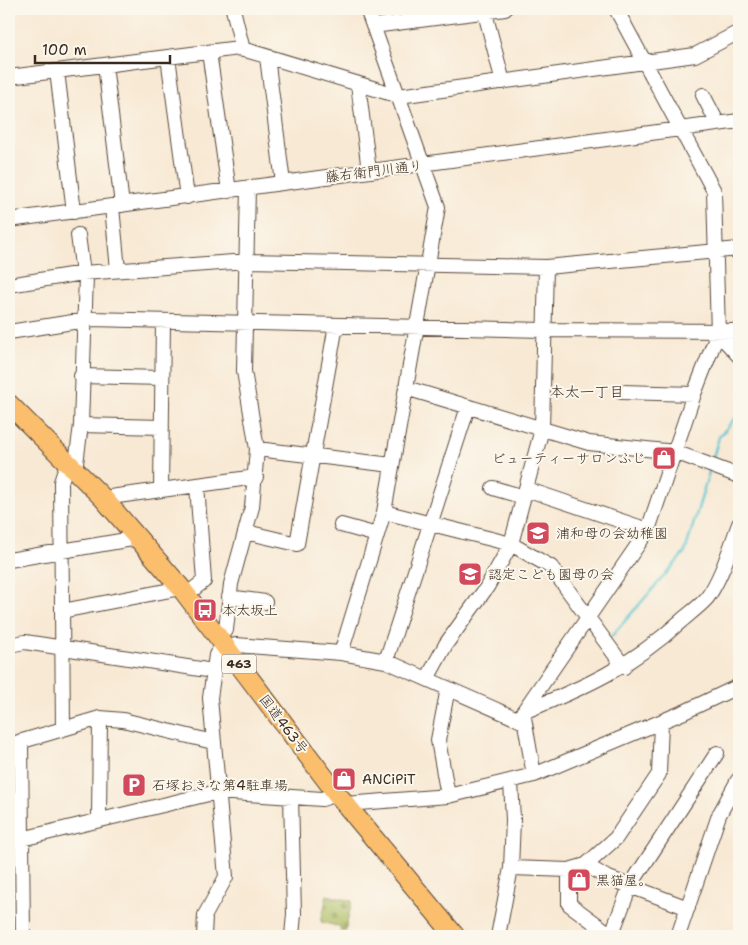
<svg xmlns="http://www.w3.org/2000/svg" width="748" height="945" font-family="'Shantell Sans','Klee One',sans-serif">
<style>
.cemetery{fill:url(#cemetery-stones);stroke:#73743f}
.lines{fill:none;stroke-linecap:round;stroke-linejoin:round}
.stream{stroke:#5ac6d1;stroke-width:2.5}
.minor-casing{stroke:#574739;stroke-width:16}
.highway-casing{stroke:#574739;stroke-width:21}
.minor{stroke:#fff;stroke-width:14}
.highway{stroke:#fabe6d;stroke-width:19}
.labels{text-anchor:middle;stroke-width:4;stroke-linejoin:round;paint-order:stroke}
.shield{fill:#fbf7ec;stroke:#75685c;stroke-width:1}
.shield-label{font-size:12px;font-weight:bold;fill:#3b2a1e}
.street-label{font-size:14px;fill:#3b2a1e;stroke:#fbf7ec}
.poi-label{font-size:14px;fill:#3b2a1e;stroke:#fbf7ec;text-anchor:start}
.neighbourhood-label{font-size:15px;fill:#3b2a1e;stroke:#fbf7ec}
</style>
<defs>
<pattern id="cemetery-stones" width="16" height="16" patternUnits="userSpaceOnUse" patternTransform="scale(1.25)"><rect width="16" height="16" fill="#abbd60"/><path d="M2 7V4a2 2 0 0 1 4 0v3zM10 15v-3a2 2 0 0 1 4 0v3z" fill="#8c9a4f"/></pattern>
</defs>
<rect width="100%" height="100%" fill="#fbf7ec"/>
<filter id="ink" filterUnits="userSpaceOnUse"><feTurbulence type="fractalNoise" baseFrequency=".02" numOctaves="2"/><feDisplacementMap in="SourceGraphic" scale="10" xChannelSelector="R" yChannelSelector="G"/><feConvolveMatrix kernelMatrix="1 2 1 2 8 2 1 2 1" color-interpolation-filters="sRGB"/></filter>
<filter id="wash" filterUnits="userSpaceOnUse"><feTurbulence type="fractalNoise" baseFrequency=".0096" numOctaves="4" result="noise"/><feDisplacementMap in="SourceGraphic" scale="20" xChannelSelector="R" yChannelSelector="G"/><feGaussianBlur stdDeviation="1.12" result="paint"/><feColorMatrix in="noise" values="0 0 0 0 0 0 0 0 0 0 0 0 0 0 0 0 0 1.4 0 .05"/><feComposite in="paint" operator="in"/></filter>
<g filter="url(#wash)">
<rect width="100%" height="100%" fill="#f8e9d4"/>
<!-- cemetery -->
<path class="cemetery" d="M327,895L352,901L345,932L340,931L341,927L321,922Z"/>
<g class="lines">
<!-- stream -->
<path class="stream" d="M712,461L719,437L739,414
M610,638L685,552L710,469"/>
</g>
</g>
<g filter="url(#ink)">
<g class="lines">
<!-- minor casing -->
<g class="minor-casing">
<path id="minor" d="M233,9L243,50
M484,9L503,82
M616,9L714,191L718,333
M373,26L505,9
M209,52L229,191
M168,57L187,197
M267,57L283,183
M105,65L122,205
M57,71L74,212
M9,77L239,48L399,96L695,55L739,32
M358,84L369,171
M703,95L718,124
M112,207L118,270
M9,220L739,121
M9,285L83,273L247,261L546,267L739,249
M9,332L92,319L543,330L739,331
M81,376L162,378
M406,388L589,443L675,452L739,476
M621,392L694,394
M81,425L162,427
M257,449L392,465
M75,471L81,425L86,276L83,273L78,235
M493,488L524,497
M526,489L648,530
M161,490L163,322
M103,498L256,477
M384,512L511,544L551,567L624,667
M341,525L377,535
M246,532L297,544L336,325
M9,560L138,538
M186,595L204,581L197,485
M229,597L265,602
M62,611L181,588
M220,639L226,630L231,584L252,507L257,449L244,371L248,188
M9,645L25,642L213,671
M341,653L384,512L438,207L367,9
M386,661L468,407
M427,679L446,644L487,587L511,544L542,429L546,267
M523,712C584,688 632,666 681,621C689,614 700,606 707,598C722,577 730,548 739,524
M63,729L61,482L67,464
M21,741L23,936
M9,745L100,718L123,720L213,742
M534,775L523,712L648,530L694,394L718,333L739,356
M448,796L438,740L448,688
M291,797L294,914L292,936
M346,804L448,796L534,775L684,712L739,686
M99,819L100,718
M9,842L217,792L322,799L337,794
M586,865L606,877L688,908
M511,868L569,870L586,865L616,838L659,774L661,722
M569,870V904L611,935
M204,936L205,915L226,877L210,698L216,655L220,650L236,645L341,653L386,661L524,722
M498,936L511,868L513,820L511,782
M611,936L630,886L717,753
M678,936L719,815L738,780"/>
</g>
<!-- highway casing -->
<g class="highway-casing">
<path id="highway" d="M9,404L103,498L181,588L337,794L455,936"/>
</g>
<!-- minor -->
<use href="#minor" class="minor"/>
<!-- highway -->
<use href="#highway" class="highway"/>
</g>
</g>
<!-- icons -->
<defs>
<g id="shop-square" transform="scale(1.25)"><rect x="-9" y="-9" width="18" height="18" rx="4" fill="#d1495b" stroke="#fbf7ec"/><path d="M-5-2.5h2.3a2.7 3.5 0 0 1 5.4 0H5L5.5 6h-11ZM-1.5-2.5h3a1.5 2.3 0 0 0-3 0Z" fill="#fff"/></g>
<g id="school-square" transform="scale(1.25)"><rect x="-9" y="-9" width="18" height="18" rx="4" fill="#d1495b" stroke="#fbf7ec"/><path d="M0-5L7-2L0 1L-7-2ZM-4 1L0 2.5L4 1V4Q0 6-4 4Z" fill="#fff"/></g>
<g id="bus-square" transform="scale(1.25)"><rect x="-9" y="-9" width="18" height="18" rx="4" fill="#d1495b" stroke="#fbf7ec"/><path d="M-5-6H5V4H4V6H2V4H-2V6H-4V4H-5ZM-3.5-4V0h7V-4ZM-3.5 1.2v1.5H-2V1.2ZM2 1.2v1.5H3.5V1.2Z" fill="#fff"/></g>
<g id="parking-square" transform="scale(1.25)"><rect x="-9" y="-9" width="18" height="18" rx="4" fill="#d1495b" stroke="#fbf7ec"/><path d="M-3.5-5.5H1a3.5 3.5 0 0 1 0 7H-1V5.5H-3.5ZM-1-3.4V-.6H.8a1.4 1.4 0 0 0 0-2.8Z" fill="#fff"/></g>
</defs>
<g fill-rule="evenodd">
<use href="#shop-square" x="664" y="458"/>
<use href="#school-square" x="538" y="533"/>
<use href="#school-square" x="470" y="574"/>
<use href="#bus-square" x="205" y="610"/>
<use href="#shop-square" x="344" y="779"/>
<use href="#parking-square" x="134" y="785"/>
<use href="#shop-square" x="579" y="880"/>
</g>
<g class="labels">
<!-- shield labels -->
<rect class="shield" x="221.5" y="654.5" width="35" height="19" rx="4"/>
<g class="shield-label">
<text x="239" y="668">463</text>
</g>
<!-- street labels -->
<g class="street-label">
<text transform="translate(374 171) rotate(-7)" y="5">藤右衛門川通り</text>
<text transform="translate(284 724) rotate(53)" y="5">国道463号</text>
</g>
<!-- poi labels -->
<g class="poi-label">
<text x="646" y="463" text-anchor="end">ビューティーサロンふじ</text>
<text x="556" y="538">浦和母の会幼稚園</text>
<text x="488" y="579">認定こども園母の会</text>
<text x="222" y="615">本太坂上</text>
<text x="362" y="784">ANCiPiT</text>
<text x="152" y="790">石塚おきな第4駐車場</text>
<text x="596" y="885">黒猫屋。</text>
</g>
<!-- neighbourhood labels -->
<g class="neighbourhood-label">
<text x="587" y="397">本太一丁目</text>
</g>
</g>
<!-- margin -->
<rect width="748" height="945" fill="none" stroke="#fbf7ec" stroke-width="30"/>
<!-- scale -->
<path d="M35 55v8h135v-8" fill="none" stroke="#3b2a1e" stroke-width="2.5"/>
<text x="42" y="55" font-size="15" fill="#3b2a1e" stroke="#fbf7ec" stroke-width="4" paint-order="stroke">100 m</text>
</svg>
